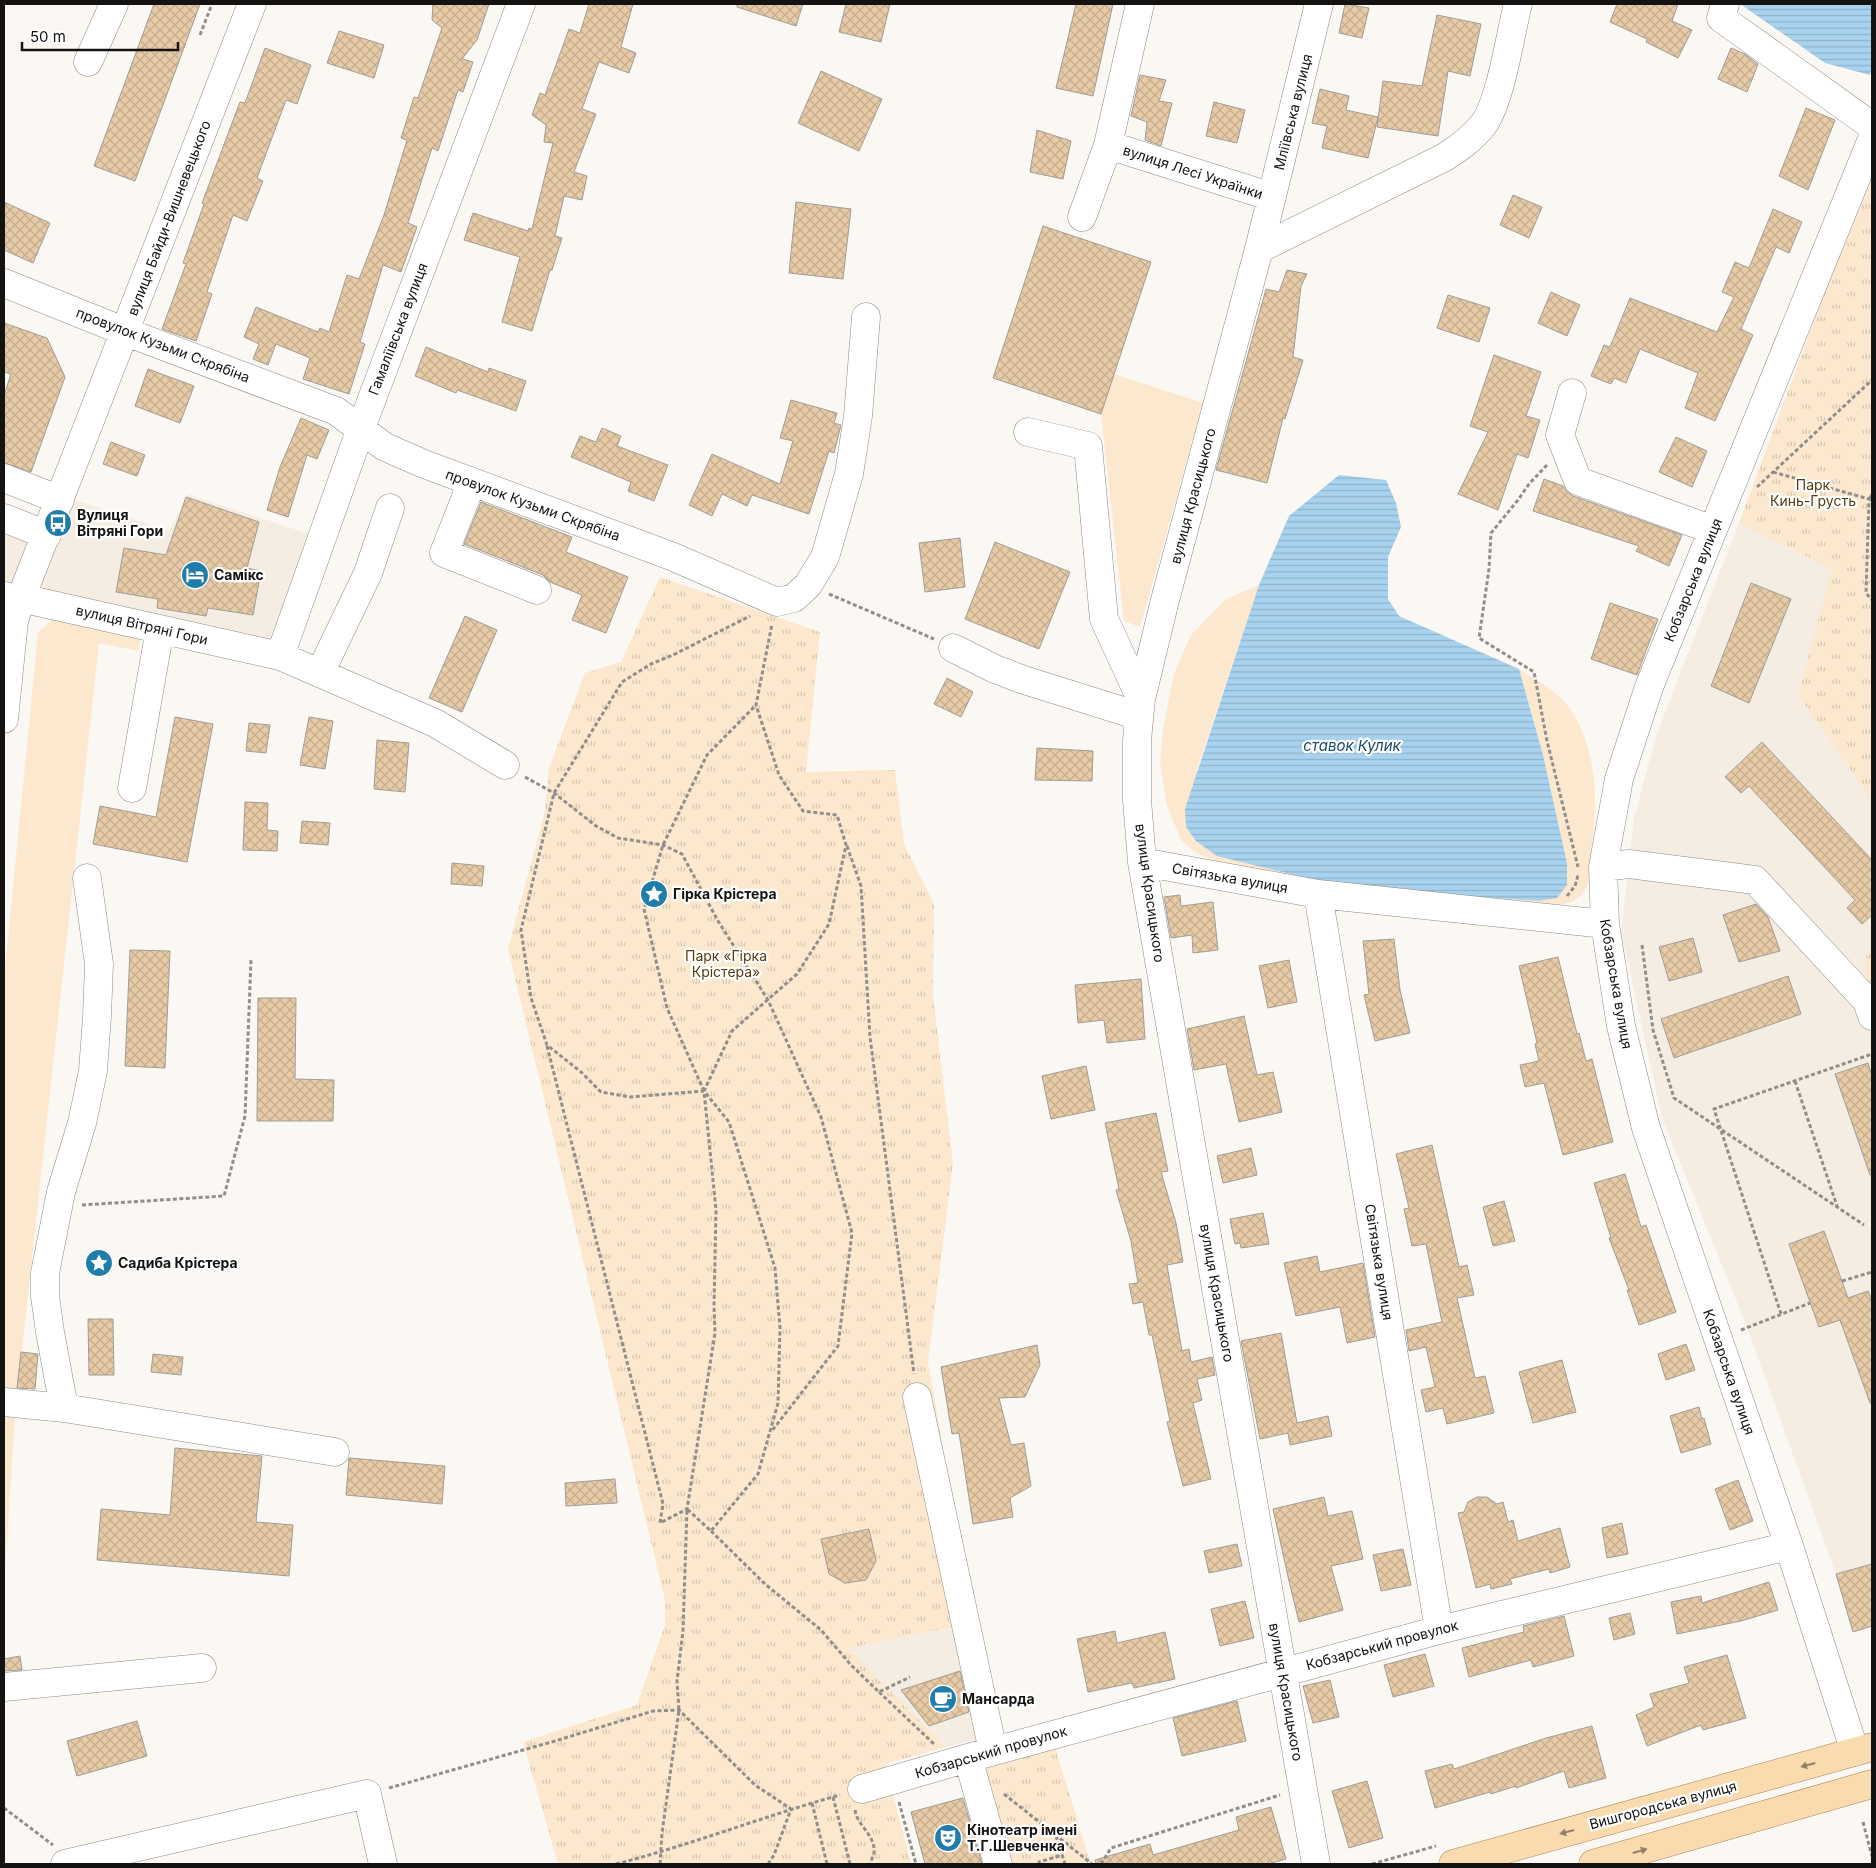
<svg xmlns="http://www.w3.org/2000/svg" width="1876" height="1868" font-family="Inter,sans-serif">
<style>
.built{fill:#f5ede2}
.grass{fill:#fbe8ce}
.park{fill:url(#park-tufts)}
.water{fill:url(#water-rules)}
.building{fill:url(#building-cross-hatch);stroke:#a09d99}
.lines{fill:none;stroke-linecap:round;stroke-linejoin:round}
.minor-casing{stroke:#8c8a86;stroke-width:29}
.major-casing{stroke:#a88556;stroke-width:29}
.path{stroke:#918e8c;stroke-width:3;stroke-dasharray:4 2.5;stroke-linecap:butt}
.minor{stroke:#fff;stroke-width:28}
.major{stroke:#fadbaf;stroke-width:28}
.oneway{fill:#928168}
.labels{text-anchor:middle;stroke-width:4.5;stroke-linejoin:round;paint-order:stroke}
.street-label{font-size:14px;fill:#141312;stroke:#fff}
.park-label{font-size:14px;fill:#563a0c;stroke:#fff}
.poi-label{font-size:14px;font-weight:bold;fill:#141312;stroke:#fff;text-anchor:start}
.water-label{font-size:15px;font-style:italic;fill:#184c67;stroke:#fff}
</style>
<defs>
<pattern id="park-tufts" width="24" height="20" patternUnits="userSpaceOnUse" patternTransform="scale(1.25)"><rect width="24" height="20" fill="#fbe8ce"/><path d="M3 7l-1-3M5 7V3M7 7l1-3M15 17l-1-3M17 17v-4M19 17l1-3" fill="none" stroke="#d6c6b0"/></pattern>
<pattern id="water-rules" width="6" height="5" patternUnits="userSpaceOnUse" patternTransform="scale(1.25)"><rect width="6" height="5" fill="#a8d2ed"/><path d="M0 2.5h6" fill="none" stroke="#90b3ca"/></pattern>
<pattern id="building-cross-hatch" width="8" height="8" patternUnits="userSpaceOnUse" patternTransform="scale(1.25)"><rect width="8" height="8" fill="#e7cba6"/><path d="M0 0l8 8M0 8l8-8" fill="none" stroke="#c5ad8e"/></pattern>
</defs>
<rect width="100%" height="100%" fill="#fbf7f3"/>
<!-- built -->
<path class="built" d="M188,494L309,534L280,631L266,642L32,594L67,497L169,531Z
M4,521L39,534L19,586L4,589Z
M1739,523L1833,569L1798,695L1872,801V1626L1853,1632L1836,1574L1747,1327L1662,1118L1621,932L1634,818L1657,733Z
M962,1625L986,1737L946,1747L846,1648Z"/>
<!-- grass -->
<path class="grass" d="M1114,374L1203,403L1140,627L1124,621L1101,414Z
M1259,585L1196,772L1311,879L1452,895L1539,901L1567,863L1543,755L1519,669C1532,678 1548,686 1560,697C1587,724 1596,770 1595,808C1594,832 1590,856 1590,880C1579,907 1564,905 1540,905L1311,883L1222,863L1196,853L1181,840L1167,806L1160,762L1163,730L1174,674L1191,635L1226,599Z
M52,620H72L141,635L138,651L99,643L17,1395L4,1394V979L38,633Z
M4,1416L15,1417L4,1585Z"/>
<!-- park -->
<path class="park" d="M1872,179V801L1798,695L1832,569L1739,523L1823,297Z
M660,577L820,632L806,772L895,770L904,844L934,904L933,996L953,1164L928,1362L973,1623L847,1648L946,1747L885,1764L911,1864H558L523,1742L637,1705L665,1625V1600L508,949L545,811L549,768L585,673L621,662Z
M1872,945V996C1867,980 1860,960 1872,945Z
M1053,1741L1091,1864H1004L975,1764Z"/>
<!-- water -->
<path class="water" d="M1743,4H1872V67L1870,75L1825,63L1743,6Z
M1339,475L1386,480L1396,503L1401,527L1388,557V599L1399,616L1519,669L1543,755L1567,863V885L1557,898L1539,901L1452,895L1311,879L1217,856L1196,841L1186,827L1185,809L1259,585L1289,516Z"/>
<!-- building -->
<path class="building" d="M154,4H200L135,181L94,166Z
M433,4H489L477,40L462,59L473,62L463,92L458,90L438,151L432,148L408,223L417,227L401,272L383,265L360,342L365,344L349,394L303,379L310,358L276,344L268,365L253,359L259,344L244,337L256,307L318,332L320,328L329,332L347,275L359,279L384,215L407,140L401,138L414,97L418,98L442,28L432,20Z
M589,4H633L621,47L636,53L629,73L599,62L582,109L596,114L574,172L587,176L582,200L564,196L555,236L562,238L552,270H550L532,331L502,322L520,257L464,240L473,213L528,231L529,228L532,229L553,143L544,142L546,125L532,115L540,93L545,95L569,29L580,33Z
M737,4H803L796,26L737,7Z
M846,4H890L881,42L839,32Z
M1076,4H1113L1093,96L1056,88Z
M1345,4L1369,8L1362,38L1339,33Z
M1617,4H1678L1672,21L1692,30L1678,58L1646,42L1647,39L1610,22Z
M1437,15L1481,24L1470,76L1448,71L1438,136L1377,127L1383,81L1422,86Z
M339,31L384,45L374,78L327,63Z
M265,48L311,65L297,104L286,100L257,178L263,181L247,221L233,215L207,292L212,294L196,341L162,329L186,264L183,263L204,204L202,203L240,102L245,103Z
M1731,48L1745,54L1758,64L1747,92L1718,79Z
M821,71L882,99L859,151L798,123Z
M1140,75L1166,80L1159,101L1172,103L1161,146L1145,140L1147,122L1131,116Z
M1320,89L1349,96L1346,110L1378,117L1368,158L1322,148L1327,126L1312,123Z
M1214,102L1245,110L1237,143L1206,136Z
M1806,108L1835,120L1808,190L1779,176Z
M1037,130L1071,141L1063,179L1030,172Z
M1513,195L1542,207L1529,238L1500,225Z
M4,202L50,223L33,263L4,250Z
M796,202L851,209L843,279L789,273Z
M1773,209L1802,222L1789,253L1776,247L1741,329L1753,335L1715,421L1685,408L1698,373L1640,349L1626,383L1614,378L1611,384L1591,376L1604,345L1610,347L1630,298L1717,332L1734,297L1722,292L1735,262L1749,268Z
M1043,226L1151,262L1101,414L993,378Z
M1287,270L1307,274L1301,286L1293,357L1303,360L1285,419L1283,418L1267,483L1216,470L1266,289L1279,292Z
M1551,292L1580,305L1567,336L1538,323Z
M1448,295L1490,308L1479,342L1437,328Z
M4,323L47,338L65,377L31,472L4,463V395L11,374L4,372Z
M426,347L488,372L489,368L526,381L516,411L457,390L456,393L415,376Z
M1494,355L1541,372L1526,416L1540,420L1528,458L1517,454L1498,510L1458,494L1488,432L1470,426Z
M148,369L194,386L180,423L135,406Z
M791,400L837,413L834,423L841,425L834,453L829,451L809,514L752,495L747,506L722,494L712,516L689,505L712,454L780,484L793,441L780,438Z
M301,418L329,430L317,459L307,455L288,517L267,510L280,467Z
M602,428L621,436L617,446L668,465L654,501L628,491L631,482L571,457L580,436L596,442Z
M1676,437L1707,451L1692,487L1659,472Z
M111,442L145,455L137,476L103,464Z
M1544,479L1563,486L1567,492L1573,496L1682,535L1669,566L1636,551L1639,546L1533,511Z
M186,497L259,522L247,568L261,571L253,615L208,608L206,616L157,608L158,599L116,592L124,548L166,555Z
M481,502L572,537L566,552L628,577L606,633L572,620L582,595L550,582L543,575L464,544Z
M960,538L965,587L925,592L919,543Z
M995,542L1070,572L1039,649L965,619Z
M1751,583L1791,599L1749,703L1711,686Z
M1610,603L1658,619L1637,675L1591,659Z
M465,616L497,630L462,712L429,698Z
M947,678L973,692L961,717L934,704Z
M175,717L213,724L187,862L93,844L100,806L156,817Z
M309,717L333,721L325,769L300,765Z
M249,723L270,725L266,753L246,751Z
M377,740L409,743L405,792L374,789Z
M1762,742L1872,860V918L1871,916L1862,924L1847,908L1855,900L1749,786L1741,793L1725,777Z
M1037,748L1093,751L1092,781L1035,780Z
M245,802L268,803L267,830L278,831L277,851L243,850Z
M302,821L330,823L328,845L300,843Z
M452,863L484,866L482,886L451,884Z
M1180,895L1181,906L1213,902L1218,950L1193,953L1192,935L1171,938L1164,897Z
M1756,904L1768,917L1780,951L1739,962L1723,915Z
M1693,938L1702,972L1669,981L1659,947Z
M1394,939L1400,990L1410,1033L1375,1041L1364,995L1369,994L1363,941Z
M130,950L170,951L165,1068L125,1066Z
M1558,957L1577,1034L1579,1033L1586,1061L1592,1059L1613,1142L1563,1155L1544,1083L1525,1087L1520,1065L1539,1061L1535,1044L1537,1043L1519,966Z
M1289,960L1297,1002L1268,1008L1259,966Z
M1788,976L1801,1014L1674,1058L1661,1019Z
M1141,979L1145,1039L1107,1043L1104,1020L1078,1023L1075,985Z
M258,998H296L295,1079L334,1080L333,1121H257Z
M1244,1016L1257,1075L1273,1072L1282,1112L1239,1122L1226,1064L1194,1070L1187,1029Z
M1868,1063L1872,1076V1175H1870L1835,1074Z
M1086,1066L1095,1110L1051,1119L1042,1076Z
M1156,1113L1168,1171L1161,1172L1176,1223L1183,1262L1167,1265L1182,1351L1189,1349L1191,1362L1212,1357L1215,1375L1197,1379L1202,1400L1193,1403L1211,1479L1183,1486L1167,1422L1170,1421L1152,1335H1149L1143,1302L1133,1304L1129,1284L1138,1283L1131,1241L1116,1190L1119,1189L1105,1123Z
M1432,1145L1459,1267L1467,1265L1474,1295L1457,1298L1475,1378L1485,1376L1494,1413L1447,1424L1443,1408L1426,1412L1421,1390L1435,1387L1426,1347L1409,1351L1406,1330L1442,1322L1426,1244L1412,1246L1404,1209L1409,1208L1396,1154Z
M1251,1148L1257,1175L1223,1183L1217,1156Z
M1625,1174L1641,1227L1646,1225L1676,1312L1639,1325L1627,1290H1629L1609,1238H1611L1594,1183Z
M1504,1201L1515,1241L1493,1246L1483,1207Z
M1263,1213L1269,1244L1241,1248L1240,1243L1235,1244L1230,1219Z
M1824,1231L1848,1298L1868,1291L1872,1301V1403H1870L1840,1320L1819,1327L1789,1244Z
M1317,1256L1320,1272L1363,1263L1375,1337L1347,1343L1340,1307L1296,1316L1284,1263Z
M88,1319H113L114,1375H89Z
M1281,1333L1297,1423L1328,1416L1332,1436L1290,1445L1288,1433L1260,1439L1241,1341Z
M1686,1344L1695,1370L1666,1380L1658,1354Z
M1037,1345L1040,1365L1025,1397L999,1398L1011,1445L1024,1443L1031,1486L1010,1498L1013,1517L973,1524L959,1433L952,1434L941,1367Z
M21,1352L38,1354L35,1389L17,1388Z
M153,1354L183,1357L181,1375L151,1372Z
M1562,1360L1576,1412L1533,1423L1519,1372Z
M1699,1407L1702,1419L1704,1418L1711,1444L1681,1453L1670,1416Z
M175,1448L262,1456L256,1522L293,1525L289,1576L97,1560L101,1509L170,1515Z
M349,1458L445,1466L442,1504L346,1495Z
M615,1479L617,1503L566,1506L565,1483Z
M1738,1480L1753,1521L1730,1530L1715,1489Z
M1324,1497L1328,1516L1352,1511L1363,1559L1331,1566L1343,1610L1299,1622L1289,1581L1273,1509Z
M1477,1497H1487L1497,1504L1503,1502L1508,1522L1513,1520L1518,1541L1560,1528L1570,1567L1550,1573L1549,1569L1510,1579L1512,1584L1491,1589L1490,1584L1476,1588L1458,1513L1464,1512L1468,1502Z
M1622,1523L1628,1554L1607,1558L1602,1528Z
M869,1529L876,1561L866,1580L845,1583L829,1574L821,1539Z
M1237,1544L1242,1566L1209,1573L1204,1551Z
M1403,1549L1411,1585L1381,1591L1373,1555Z
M1872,1564V1626L1853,1632L1836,1574Z
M1769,1582L1778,1610L1741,1621L1677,1634L1671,1602L1701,1596L1702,1603Z
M1245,1601L1254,1638L1220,1646L1211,1609Z
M1630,1613L1635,1634L1614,1640L1609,1618Z
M1564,1616L1574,1656L1533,1667L1531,1660L1469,1677L1462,1648L1524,1632L1523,1626Z
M1115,1631L1117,1643L1165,1632L1175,1679L1134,1688L1132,1683L1088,1692L1077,1639Z
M1425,1654L1434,1686L1393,1697L1384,1665Z
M1727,1655L1746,1718L1703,1730L1701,1725L1647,1746L1636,1715L1654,1707L1650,1694L1689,1683L1684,1667Z
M20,1656L22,1670L4,1671V1659Z
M960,1671L969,1712L929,1726L901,1690Z
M1330,1680L1339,1717L1313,1723L1303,1686Z
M1237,1701L1246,1741L1182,1756L1173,1718Z
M137,1721L147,1756L77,1776L67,1741Z
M1592,1726L1606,1778L1569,1788L1564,1771L1516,1788V1786L1491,1794L1490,1792L1435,1808L1425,1771L1452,1764L1454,1769L1546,1738Z
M1367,1781L1383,1838L1349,1848L1332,1791Z
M963,1798L982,1864H925L911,1812Z
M1271,1807L1286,1859L1268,1864H1096L1095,1860L1150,1844L1153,1855L1239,1830L1236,1817Z"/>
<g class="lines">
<!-- minor casing -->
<g class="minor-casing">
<path id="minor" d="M1140,4L1108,145L1272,197
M1725,4L1721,18L1872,126
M88,62L114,4
M1082,217L1108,145
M1259,249L1319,4
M4,283L126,332L336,411L385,447L424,464L671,556L777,602L794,598L808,585L825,557L849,474L858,416L866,317
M1572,393L1560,435L1578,481L1713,530
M1028,432L1088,446L1104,619L1141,699
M4,478L60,500
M472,482L444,553L537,590
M4,518L47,535
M5,596L34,601L280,656L435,723L505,765
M953,648L995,669L1024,680L1139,716
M280,656L361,428L521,4
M320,673L368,573L390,508
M4,719L14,621L21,598L252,4
M132,788L160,629
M1142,862L1318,894L1605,924
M1603,867L1629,864L1755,880L1867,1001L1872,1016
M1318,894L1439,1630
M917,1397L993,1751
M4,1402L64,1408L335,1452
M64,1408L50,1332L45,1296V1273L61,1192L82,1123L93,1071L97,1016L99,964L87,878
M4,1687L202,1668
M1855,1752L1789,1546L1646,1128L1621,1026L1605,924L1603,867L1619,779L1649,687L1872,139
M968,1758L998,1864
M862,1789L968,1758L1439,1630L1789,1546
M65,1864L367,1794L383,1864
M1316,1864L1142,862L1137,800V740L1141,699L1164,604L1259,249L1445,157C1459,148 1472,139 1483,125C1501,101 1510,35 1518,4"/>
</g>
<!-- major casing -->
<g class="major-casing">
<path id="major" d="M1453,1864L1872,1747
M1593,1864L1872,1784"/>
</g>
<!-- path -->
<path class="path" d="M200,35L212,4
M1547,465L1529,484L1518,500L1491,533L1489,569L1479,638L1534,672L1547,741L1578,867
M1773,472L1869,499L1866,593L1872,600
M1757,487L1872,380
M1872,495L1869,499L1872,500
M829,594L934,639
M525,777L554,793L596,826L618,838L663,845L682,854L718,921L768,1000L821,1117L852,1233L838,1346L771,1432
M847,846L861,886L870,1037L914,1374
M1567,896L1575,886L1578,875
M1642,945L1653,1030L1674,1098L1864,1225
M547,1046L663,1504L660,1523L687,1509L715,1333L714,1306L716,1210L704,1091L732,1031L797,974L829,924L846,845L837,815L803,811L779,775L756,705L772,624
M1795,1081L1837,1206
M704,1091L667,1008L644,909L663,845L707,755L756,705
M82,1205L224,1196L245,1116L251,959
M1842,1281L1872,1272
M1781,1314L1714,1109L1872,1054
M1741,1330L1810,1303
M711,1531L765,1584L821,1630L851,1665L879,1692L910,1677
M879,1692L934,1744
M389,1788L555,1741L653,1711L679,1710L755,1785L791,1809L774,1855L768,1864
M1004,1794L1092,1864
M833,1797L850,1864
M899,1802L916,1864
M812,1803L827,1864
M4,1808L53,1845
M855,1810C857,1826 876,1835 874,1853C873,1857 871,1860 870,1864
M1863,1822L1872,1856
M1056,1836L1065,1864
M616,1864C691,1845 764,1816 840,1795
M660,1864L662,1833L679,1710L677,1681L683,1631L687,1509L711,1531L758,1474L778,1403L780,1328L775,1268L729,1122L704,1091L630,1097L601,1092L581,1072L547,1045L531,998L521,930L554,793L622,682L651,664L675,654L750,616
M1040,1864L1039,1862L1062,1855
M1101,1864L1111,1848L1280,1795
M1372,1864L1436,1846"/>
<!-- minor -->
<use href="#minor" class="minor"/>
<!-- major -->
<use href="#major" class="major"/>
</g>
<!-- one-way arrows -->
<defs><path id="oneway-solid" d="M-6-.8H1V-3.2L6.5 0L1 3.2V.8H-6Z" transform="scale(1.25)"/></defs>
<g class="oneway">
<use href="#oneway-solid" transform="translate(1808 1765) rotate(165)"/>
<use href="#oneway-solid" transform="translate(1567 1832) rotate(165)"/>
<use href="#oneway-solid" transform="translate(1640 1851) rotate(-16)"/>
</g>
<!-- icons -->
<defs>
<g id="bus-disc" transform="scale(1.4375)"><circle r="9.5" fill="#207ca9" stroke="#fff"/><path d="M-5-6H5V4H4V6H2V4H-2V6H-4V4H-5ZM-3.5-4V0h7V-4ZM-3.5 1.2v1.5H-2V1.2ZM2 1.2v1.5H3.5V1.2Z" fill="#fff"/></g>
<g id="hotel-disc" transform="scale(1.4375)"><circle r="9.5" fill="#207ca9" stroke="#fff"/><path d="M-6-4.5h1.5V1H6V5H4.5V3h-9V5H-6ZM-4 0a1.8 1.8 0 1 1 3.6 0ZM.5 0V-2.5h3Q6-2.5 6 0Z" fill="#fff"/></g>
<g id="sight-disc" transform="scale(1.4375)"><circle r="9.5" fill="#207ca9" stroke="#fff"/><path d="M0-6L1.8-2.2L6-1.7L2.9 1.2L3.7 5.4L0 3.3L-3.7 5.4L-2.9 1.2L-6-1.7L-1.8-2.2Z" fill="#fff"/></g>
<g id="cafe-disc" transform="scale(1.4375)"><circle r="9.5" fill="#207ca9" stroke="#fff"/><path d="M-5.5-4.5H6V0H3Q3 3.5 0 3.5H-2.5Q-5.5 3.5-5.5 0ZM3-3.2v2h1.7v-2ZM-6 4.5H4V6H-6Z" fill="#fff"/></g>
<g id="theatre-disc" transform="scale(1.4375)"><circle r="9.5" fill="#207ca9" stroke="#fff"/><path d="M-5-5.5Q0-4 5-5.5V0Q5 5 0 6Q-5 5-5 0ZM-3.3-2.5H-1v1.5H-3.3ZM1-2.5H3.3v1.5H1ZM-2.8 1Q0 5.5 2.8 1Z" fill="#fff"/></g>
</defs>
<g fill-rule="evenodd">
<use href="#bus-disc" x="58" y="523"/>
<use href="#hotel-disc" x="195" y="575"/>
<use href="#sight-disc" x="654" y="894"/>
<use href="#sight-disc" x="99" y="1263"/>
<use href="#cafe-disc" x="943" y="1699"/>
<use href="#theatre-disc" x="948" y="1838"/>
</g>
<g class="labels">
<!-- street labels -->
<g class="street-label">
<text transform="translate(1293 112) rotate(-76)" y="5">Мліївська вулиця</text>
<text transform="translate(1193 172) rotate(18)" y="5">вулиця Лесі Українки</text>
<text transform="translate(169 218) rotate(-69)" y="5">вулиця Байди-Вишневецького</text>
<text transform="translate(398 329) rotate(-69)" y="5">Гамаліївська вулиця</text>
<text transform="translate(163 345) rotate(21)" y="5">провулок Кузьми Скрябіна</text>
<text transform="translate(1193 496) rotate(-75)" y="5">вулиця Красицького</text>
<text transform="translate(533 505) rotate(20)" y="5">провулок Кузьми Скрябіна</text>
<text transform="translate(1693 580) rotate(-68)" y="5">Кобзарська вулиця</text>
<text transform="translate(142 625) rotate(13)" y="5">вулиця Вітряні Гори</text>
<text transform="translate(1230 878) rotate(10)" y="5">Світязька вулиця</text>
<text transform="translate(1150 893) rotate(82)" y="5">вулиця Красицького</text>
<text transform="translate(1616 984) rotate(80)" y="5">Кобзарська вулиця</text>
<text transform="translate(1379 1262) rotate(81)" y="5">Світязька вулиця</text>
<text transform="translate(1217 1293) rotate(80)" y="5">вулиця Красицького</text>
<text transform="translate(1729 1372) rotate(71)" y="5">Кобзарська вулиця</text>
<text transform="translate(1382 1645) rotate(-15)" y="5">Кобзарський провулок</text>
<text transform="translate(1286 1692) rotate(80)" y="5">вулиця Красицького</text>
<text transform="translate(991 1752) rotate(-16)" y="5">Кобзарський провулок</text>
<text transform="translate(1663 1805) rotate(-15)" y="5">Вишгородська вулиця</text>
</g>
<!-- park labels -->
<g class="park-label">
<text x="1813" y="490">Парк<tspan x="1813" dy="16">Кинь-Грусть</tspan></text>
<text x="726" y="961">Парк «Гірка<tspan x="726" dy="16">Крістера»</tspan></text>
</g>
<!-- poi labels -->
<g class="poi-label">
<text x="77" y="520">Вулиця<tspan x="77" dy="16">Вітряні Гори</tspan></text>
<text x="214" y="580">Самікс</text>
<text x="673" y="899">Гірка Крістера</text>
<text x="118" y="1268">Садиба Крістера</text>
<text x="962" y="1704">Мансарда</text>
<text x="967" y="1835">Кінотеатр імені<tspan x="967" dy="16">Т.Г.Шевченка</tspan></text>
</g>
<!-- water labels -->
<g class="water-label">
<text x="1352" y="751">ставок Кулик</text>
</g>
</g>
<!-- border -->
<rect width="1876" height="1868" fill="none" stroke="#141312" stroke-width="10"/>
<!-- scale -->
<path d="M22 42v8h156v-8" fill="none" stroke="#141312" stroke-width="2.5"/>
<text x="30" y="42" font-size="15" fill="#141312" stroke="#ffffff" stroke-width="4" paint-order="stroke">50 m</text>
</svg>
